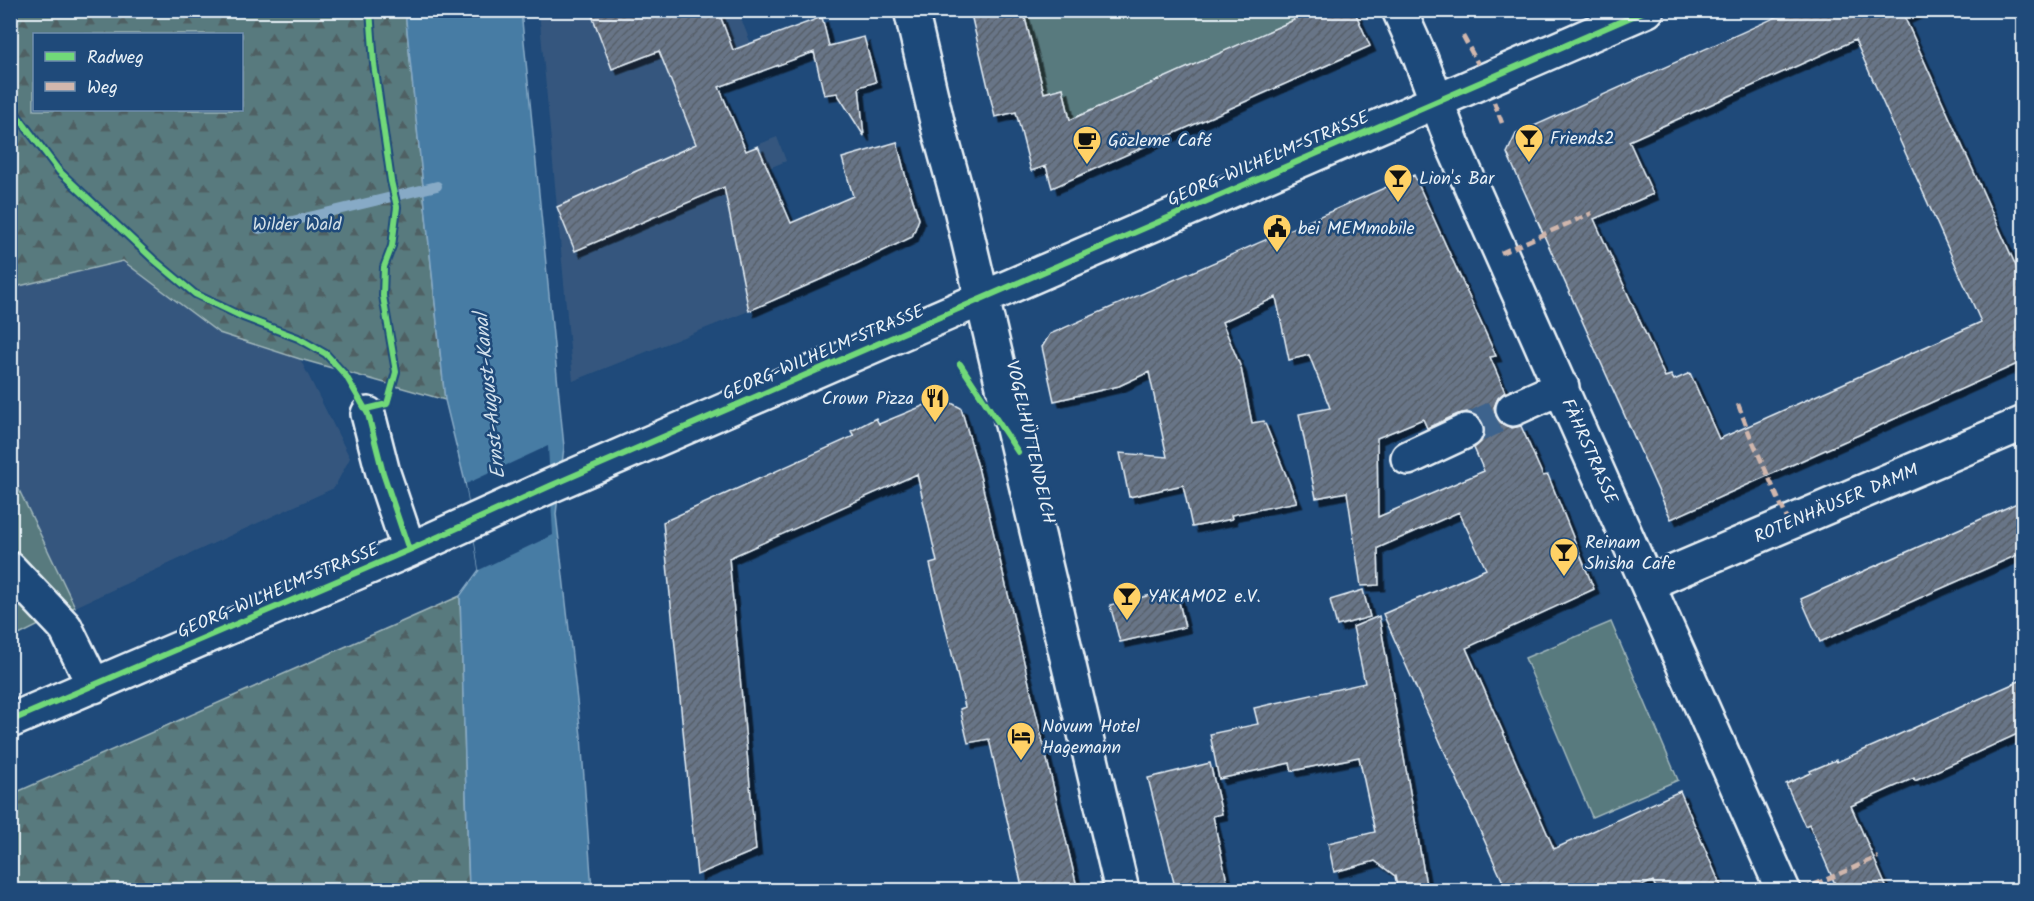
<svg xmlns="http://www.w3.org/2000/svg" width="2034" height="901" font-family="Kalam,sans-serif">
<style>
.built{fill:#35577e}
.green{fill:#587a7e;stroke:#a0b6bb;stroke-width:1.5}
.forest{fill:url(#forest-firs);stroke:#a0b6bb;stroke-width:1.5;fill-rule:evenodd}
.water{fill:#467ba4;stroke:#87aac6;stroke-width:1.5}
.pier{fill:#1f4a7a}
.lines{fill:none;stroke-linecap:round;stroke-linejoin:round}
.stream{stroke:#87aac6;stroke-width:10}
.building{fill:url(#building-hatch);stroke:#e8f1f8;stroke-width:1.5;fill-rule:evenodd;filter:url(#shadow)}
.minor-tunnel{stroke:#3d638d;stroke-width:33;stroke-dasharray:33 16;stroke-linecap:butt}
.minor-casing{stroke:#e8f1f8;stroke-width:38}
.minor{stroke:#1f4a7a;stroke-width:33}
.quiet{stroke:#d1b7ad;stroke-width:4.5;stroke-dasharray:9 4.5;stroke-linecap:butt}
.cycleway-casing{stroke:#1f4a7a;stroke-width:10}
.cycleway{stroke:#71d979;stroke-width:6}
.labels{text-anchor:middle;stroke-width:5;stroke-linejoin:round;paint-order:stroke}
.poi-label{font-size:18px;fill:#e8f1f8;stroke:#1f4a7a;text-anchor:start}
.street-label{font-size:18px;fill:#e8f1f8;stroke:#1f4a7a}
.park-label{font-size:18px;fill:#d2dfe6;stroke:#1f4a7a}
.water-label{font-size:20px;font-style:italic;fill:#d0dfeb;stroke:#1f4a7a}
</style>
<defs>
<pattern id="forest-firs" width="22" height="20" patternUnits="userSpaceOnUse" patternTransform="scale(1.5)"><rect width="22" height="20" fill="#587a7e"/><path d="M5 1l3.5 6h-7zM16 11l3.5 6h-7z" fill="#4f6164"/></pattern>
<pattern id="building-hatch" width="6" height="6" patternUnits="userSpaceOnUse" patternTransform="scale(1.5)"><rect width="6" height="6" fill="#687587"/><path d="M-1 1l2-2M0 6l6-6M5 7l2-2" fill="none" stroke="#575e68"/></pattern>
<filter id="shadow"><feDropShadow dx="5.5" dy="5.5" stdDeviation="0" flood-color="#0009"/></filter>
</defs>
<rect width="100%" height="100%" fill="#1f4a7a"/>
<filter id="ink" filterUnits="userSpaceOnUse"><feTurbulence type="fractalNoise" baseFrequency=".0167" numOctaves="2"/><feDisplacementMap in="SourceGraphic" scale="12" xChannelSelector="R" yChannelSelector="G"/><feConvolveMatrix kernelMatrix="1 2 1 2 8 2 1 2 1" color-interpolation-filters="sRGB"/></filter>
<g filter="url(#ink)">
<!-- built -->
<path class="built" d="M539,11H738L751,44L715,87L745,150L777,137L786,161L724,187L749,311L573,381Z
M123,261L219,333L300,359L350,458L334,488L75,607L11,471L10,288Z"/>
<!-- green -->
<path class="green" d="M1290,10L1294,20L1070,120L1063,88L1044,93L1023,11Z
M10,471L75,607L11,639H10Z
M1611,622L1678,780L1592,817L1525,658Z"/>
<!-- forest -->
<path class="forest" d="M10,11H405L445,400L300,359L219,333L123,261L11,288ZM34,34H242V110H34Z
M460,596L469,890H11L10,795Z"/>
<!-- water -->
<path class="water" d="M405,11H521L564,447L556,514L581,736L592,890H469L460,596L479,570L467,490L445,400Z"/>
<!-- pier -->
<path class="pier" d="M548,446L553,535L479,570L466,484Z"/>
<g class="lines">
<!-- stream -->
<path class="stream" d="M259,229L437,186"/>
</g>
<!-- building -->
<path class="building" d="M590,10H718L733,50L822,17L829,46L864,37L876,82L859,87L864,136L837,93L824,95L814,52L719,87L746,151L758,146L791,223L853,196L842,158L897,142L906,178L919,219L912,237L858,263L749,311L724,187L575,251L557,207L696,144L659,51L612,69Z
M970,10H1023L1044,93L1063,88L1070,120L1294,20L1290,10H1354L1370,46L1052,188L1046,166L1031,171L1016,112L995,117Z
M1792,10H1922L1905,18L2024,284V361L1671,519L1507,153L1516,134ZM1855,40L1981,322L1719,439L1690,373L1674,380L1671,375L1665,377L1594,219L1653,194L1629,141Z
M1414,175L1496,356L1490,357L1505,392L1498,398L1494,407L1496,416L1503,424L1512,428L1521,426L1543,476L1548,475L1594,589L1466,648L1554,849L1680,791L1723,891H1657L1653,881L1630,891H1507L1383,614L1486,569L1459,512L1378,548L1379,585L1361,586L1347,492L1316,498L1299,414L1330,408L1309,355L1289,360L1276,297L1222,322L1241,368L1252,423L1264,421L1297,502L1231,515L1232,519L1192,527L1183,485L1129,497L1120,453L1167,457L1149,372L1119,386L1054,401L1042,347L1050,334ZM1467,412L1477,416L1483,424L1485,432L1482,441L1474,448L1484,471L1378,517L1377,438L1423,419L1427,428L1458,414Z
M942,398L961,408L978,467L1078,891H1023L989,739L968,743L960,709L965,707L930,564L937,562L917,474L729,558L756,850L697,875L663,522L854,436L851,431L876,418L879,424Z
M2024,500V552L1820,642L1801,599Z
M1176,589L1185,627L1120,642L1110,605Z
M1363,590L1370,617L1337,626L1330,600Z
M1379,616L1416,826L1427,891H1398L1395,876L1375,861L1334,872L1328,843L1375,832L1359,757L1292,771L1290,763L1219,779L1210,734L1258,724L1254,708L1365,683L1353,627Z
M2024,679V731L1915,781L1914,778L1851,806L1888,891H1838L1809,824L1805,826L1786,784L1811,773L1810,771L1836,760L1837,762Z
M1210,763L1222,814L1213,816L1229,891H1176L1148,778Z"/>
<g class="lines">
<!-- minor-tunnel -->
<path class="minor-tunnel" d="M1466,431L1513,409"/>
<!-- minor casing -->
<g class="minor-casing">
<path id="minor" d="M911,10L938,126L961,209L1122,890
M1399,10L1420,57L1453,145L1783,890
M1513,409L1562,387
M368,414L383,473L409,550
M1408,458L1466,431
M10,569L65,627L94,686
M1648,583L2024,423
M10,721L409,550L550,486L1647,10"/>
</g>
<!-- minor -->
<use href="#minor" class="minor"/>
<!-- quiet -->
<path class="quiet" d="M1463,36L1478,64
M1494,102L1502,123
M1501,253L1592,213
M1738,404L1749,433L1789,523
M1802,890L1878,857"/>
<!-- cycleway casing -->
<g class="cycleway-casing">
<path id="cycleway" d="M10,106L59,171L153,259L195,294L243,317L298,338L326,354L346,376L368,414L383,473L409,550
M960,364L1018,452
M366,409L387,404L396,372L383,296L384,267L392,246L397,207L391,181L374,64L370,10
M10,721L409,550L550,486L1647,10"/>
</g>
<!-- cycleway -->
<use href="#cycleway" class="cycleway"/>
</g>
</g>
<!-- icons -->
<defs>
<g id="bar-pin" transform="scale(1.5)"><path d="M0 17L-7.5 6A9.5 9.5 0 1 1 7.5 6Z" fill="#ffd166" stroke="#1f4a7a"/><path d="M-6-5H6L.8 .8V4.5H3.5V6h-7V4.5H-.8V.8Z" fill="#111"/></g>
<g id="cafe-pin" transform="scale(1.5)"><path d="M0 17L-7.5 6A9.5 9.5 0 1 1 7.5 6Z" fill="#ffd166" stroke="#1f4a7a"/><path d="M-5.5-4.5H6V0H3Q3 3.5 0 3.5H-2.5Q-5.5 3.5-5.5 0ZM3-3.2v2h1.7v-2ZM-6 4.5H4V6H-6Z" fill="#111"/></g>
<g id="civic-pin" transform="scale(1.5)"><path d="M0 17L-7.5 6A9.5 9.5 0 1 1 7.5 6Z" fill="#ffd166" stroke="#1f4a7a"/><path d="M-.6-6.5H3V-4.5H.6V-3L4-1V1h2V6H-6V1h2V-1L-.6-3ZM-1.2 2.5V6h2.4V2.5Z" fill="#111"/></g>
<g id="restaurant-pin" transform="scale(1.5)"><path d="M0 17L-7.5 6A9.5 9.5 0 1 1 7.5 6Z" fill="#ffd166" stroke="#1f4a7a"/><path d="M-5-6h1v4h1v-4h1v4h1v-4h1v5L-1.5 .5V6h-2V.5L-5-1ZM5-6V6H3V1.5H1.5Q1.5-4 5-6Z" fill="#111"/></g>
<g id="hotel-pin" transform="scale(1.5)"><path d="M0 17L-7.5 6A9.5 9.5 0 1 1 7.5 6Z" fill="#ffd166" stroke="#1f4a7a"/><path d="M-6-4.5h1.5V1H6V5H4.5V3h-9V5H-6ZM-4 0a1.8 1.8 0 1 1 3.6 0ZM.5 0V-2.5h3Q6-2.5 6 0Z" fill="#111"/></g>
</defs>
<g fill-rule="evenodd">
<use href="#bar-pin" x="1529" y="138"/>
<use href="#cafe-pin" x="1087" y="140"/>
<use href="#bar-pin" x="1398" y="178"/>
<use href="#civic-pin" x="1277" y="228"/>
<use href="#restaurant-pin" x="935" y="398"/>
<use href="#bar-pin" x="1564" y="552"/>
<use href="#bar-pin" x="1127" y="596"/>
<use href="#hotel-pin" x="1021" y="736"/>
</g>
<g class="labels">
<!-- poi labels -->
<g class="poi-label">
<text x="1550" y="144">Friends2</text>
<text x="1108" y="146">Gözleme Café</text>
<text x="1419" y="184">Lion's Bar</text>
<text x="1298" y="234">bei MEMmobile</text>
<text x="914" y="404" text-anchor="end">Crown Pizza</text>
<text x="1585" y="548">Reinam<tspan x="1585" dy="21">Shisha Cafe</tspan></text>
<text x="1148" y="602">YAKAMOZ e.V.</text>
<text x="1042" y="732">Novum Hotel<tspan x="1042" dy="21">Hagemann</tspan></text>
</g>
<!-- street labels -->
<g class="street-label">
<text transform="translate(1268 158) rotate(-23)" y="6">GEORG-WILHELM-STRASSE</text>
<text transform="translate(823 352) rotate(-23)" y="6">GEORG-WILHELM-STRASSE</text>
<text transform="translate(1031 442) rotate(77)" y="6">VOGELHÜTTENDEICH</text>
<text transform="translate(1590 451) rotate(66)" y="6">FÄHRSTRASSE</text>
<text transform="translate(1836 503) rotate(-23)" y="6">ROTENHÄUSER DAMM</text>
<text transform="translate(278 590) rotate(-23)" y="6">GEORG-WILHELM-STRASSE</text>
</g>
<!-- park labels -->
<g class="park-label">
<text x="297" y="230">Wilder Wald</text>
</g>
<!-- water labels -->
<g class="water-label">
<text transform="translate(489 396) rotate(-96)" y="7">Ernst-August-Kanal</text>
</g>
</g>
<!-- margin -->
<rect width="2034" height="901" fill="none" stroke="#1f4a7a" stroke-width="36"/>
<rect x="18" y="18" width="1998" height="865" fill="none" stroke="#e8f1f8" stroke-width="2" filter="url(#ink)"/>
<!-- legend -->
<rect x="33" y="33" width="210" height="78" fill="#1f4a7a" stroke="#6f8dac" stroke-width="1.5"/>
<rect x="45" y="52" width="30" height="9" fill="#71d979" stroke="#6f8dac" stroke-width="1.5"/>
<text x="87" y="63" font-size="18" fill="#e8f1f8">Radweg</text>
<rect x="45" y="82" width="30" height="9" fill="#d1b7ad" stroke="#6f8dac" stroke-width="1.5"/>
<text x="87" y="93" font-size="18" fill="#e8f1f8">Weg</text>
</svg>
